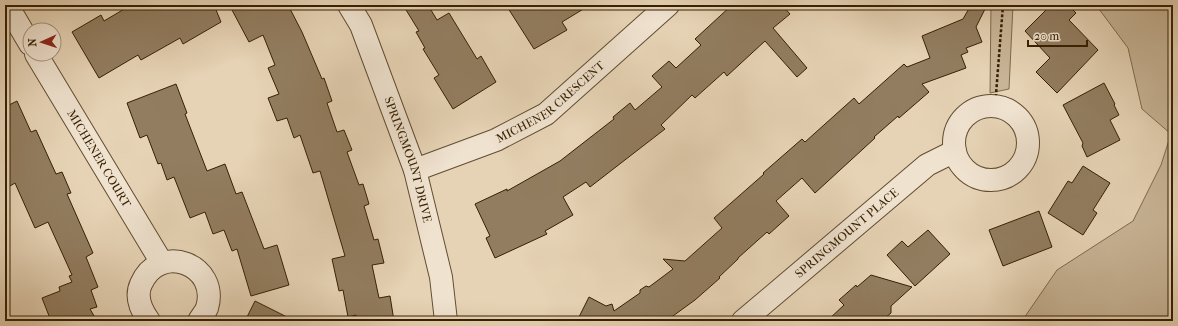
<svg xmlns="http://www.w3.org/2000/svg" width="1178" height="326" font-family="'IM FELL French Canon',serif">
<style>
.green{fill:#c8b597;stroke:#7f6a4d}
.building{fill:#927d60;stroke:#362003}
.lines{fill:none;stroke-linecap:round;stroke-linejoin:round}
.street-casing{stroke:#624d30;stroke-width:24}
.path{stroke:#362003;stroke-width:2.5;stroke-dasharray:3 2;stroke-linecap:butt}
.street{stroke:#efe2cf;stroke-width:22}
.labels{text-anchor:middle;stroke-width:3;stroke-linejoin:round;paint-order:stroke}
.street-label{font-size:12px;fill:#362003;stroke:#efe2cf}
</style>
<rect width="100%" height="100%" fill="#e6d3b5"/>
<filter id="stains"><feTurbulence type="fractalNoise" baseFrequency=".005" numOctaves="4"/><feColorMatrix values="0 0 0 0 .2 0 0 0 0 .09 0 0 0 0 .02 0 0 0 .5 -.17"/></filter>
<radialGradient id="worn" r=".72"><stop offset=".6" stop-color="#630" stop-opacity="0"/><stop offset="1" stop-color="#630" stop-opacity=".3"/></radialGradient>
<!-- green -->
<path class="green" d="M991,5H1013L1009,89L990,93Z
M1096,5H1173V321H1022L1057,270L1133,221L1161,165L1171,134L1142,109L1128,48Z"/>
<!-- building -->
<path class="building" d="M131,5H214L221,22L183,44L180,38L141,60L138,55L99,78L72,32L101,15L104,21Z
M241,5H288L302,32L322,79L324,78L332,101L327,103L337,132L344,130L352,150L347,152L359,185L363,184L369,204L364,206L374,240L378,239L384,263L372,265L379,298L390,296L394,321H357L356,315L348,317L343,290L339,291L332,259L345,256L320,171L313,173L300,135L294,138L287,118L277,121L268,98L279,94L268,68L275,65L263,35L249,42L232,10Z
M403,5H428L437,20L449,13L477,59L481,56L496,82L453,109L434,78L439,75L423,49L425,48L416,32L419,31Z
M506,5H590L562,22L567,30L534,49Z
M732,5H782L790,14L773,28L807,68L797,77L765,41L727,76L724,72L695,98L692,95L661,125L665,129L590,187L586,182L563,197L573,215L545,231L547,234L495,258L486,238L490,236L475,204L507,189V191L560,161L614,119L613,117L630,103L635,110L662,87L652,76L669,61L676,68L701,45L695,39Z
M971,5H987L976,27L982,42L966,48L968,52L961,55L966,68L922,84L929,92L899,118L898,116L874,137L875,138L815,193L802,178L776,201L789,216L769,234L767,232L738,258V259L719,277L720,278L695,300L666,321H577L589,297L606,306L612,304L614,311L640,293V290L646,286L649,287L673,269L663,259L685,261L722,228L714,218L764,174L763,173L802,139L805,142L854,98L859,104L904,64L907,67L930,58L922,36L963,19Z
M1051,5H1068L1076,13L1069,20L1098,50L1057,93L1036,72L1050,58L1025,31Z
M1104,83L1115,104L1114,105L1119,115L1110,120L1120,140L1087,157L1082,146L1083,143L1063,105Z
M176,84L187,113L185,114L207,171L225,164L236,194L242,192L264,249L277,245L289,285L251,296L237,249L232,251L224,230L213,234L205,212L190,218L174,177L167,180L161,163L158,164L147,135L140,138L127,103Z
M17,101L31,132L36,130L56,174L62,172L71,193L67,194L93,253L86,257L98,287L91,290L97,307L90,309L97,321H51L42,298L60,291L59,287L72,282L69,276L72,275L48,222L35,228L15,183L10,186L5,175V107Z
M1083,166L1110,183L1093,210L1097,213L1083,235L1048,213L1068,181L1072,183Z
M1039,211L1052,247L1003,266L989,230Z
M928,230L950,254L915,286L887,255L902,241L908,247Z
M871,275L912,287L891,306V313L885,318H877L874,321H827L844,305L839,300L856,285L857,287Z
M255,301L295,321H245Z"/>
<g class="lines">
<!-- street casing -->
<g class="street-casing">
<g id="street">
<path d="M7,5L30,44"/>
<path id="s1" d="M349,5L361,25L415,170L441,277L446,321"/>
<path id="s2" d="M36,54L162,263"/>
<circle cx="991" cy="143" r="37"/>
<path id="s3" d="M415,170L496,140L546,114L668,5"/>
<path d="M149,321C141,310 135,297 141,284C160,241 220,265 207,308C205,313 201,317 199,321"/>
<path id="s4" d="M743,321L927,165L955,151"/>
</g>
</g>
<!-- path -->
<path class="path" d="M995,107L1003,5"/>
<!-- street -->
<use href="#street" class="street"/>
</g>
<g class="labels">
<!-- street labels -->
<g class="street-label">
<text dy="4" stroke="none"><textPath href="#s3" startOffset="153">MICHENER CRESCENT</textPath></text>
<text dy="4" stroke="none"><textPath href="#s2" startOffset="122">MICHENER COURT</textPath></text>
<text dy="4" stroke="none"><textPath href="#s1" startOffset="166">SPRINGMOUNT DRIVE</textPath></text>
<text dy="4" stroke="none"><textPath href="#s4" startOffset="136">SPRINGMOUNT PLACE</textPath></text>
</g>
</g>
<!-- margin -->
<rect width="1178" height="326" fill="none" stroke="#e6d3b5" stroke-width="20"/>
<rect x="6" y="6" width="1166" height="314" fill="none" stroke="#362003" stroke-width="2"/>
<rect x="10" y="10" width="1158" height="306" fill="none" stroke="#362003"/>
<!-- north arrow -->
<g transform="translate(42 42) rotate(267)"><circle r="19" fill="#efe2cf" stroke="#a5947d"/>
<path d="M0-3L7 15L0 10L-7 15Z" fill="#8f2418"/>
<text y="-6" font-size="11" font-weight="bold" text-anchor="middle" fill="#362003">N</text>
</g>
<!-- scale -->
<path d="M1028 40v6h59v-6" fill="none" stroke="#362003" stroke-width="2"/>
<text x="1034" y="40" font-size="12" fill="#362003" stroke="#efe2cf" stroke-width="3" paint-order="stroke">20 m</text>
<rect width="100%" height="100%" filter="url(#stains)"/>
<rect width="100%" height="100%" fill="url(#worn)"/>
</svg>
